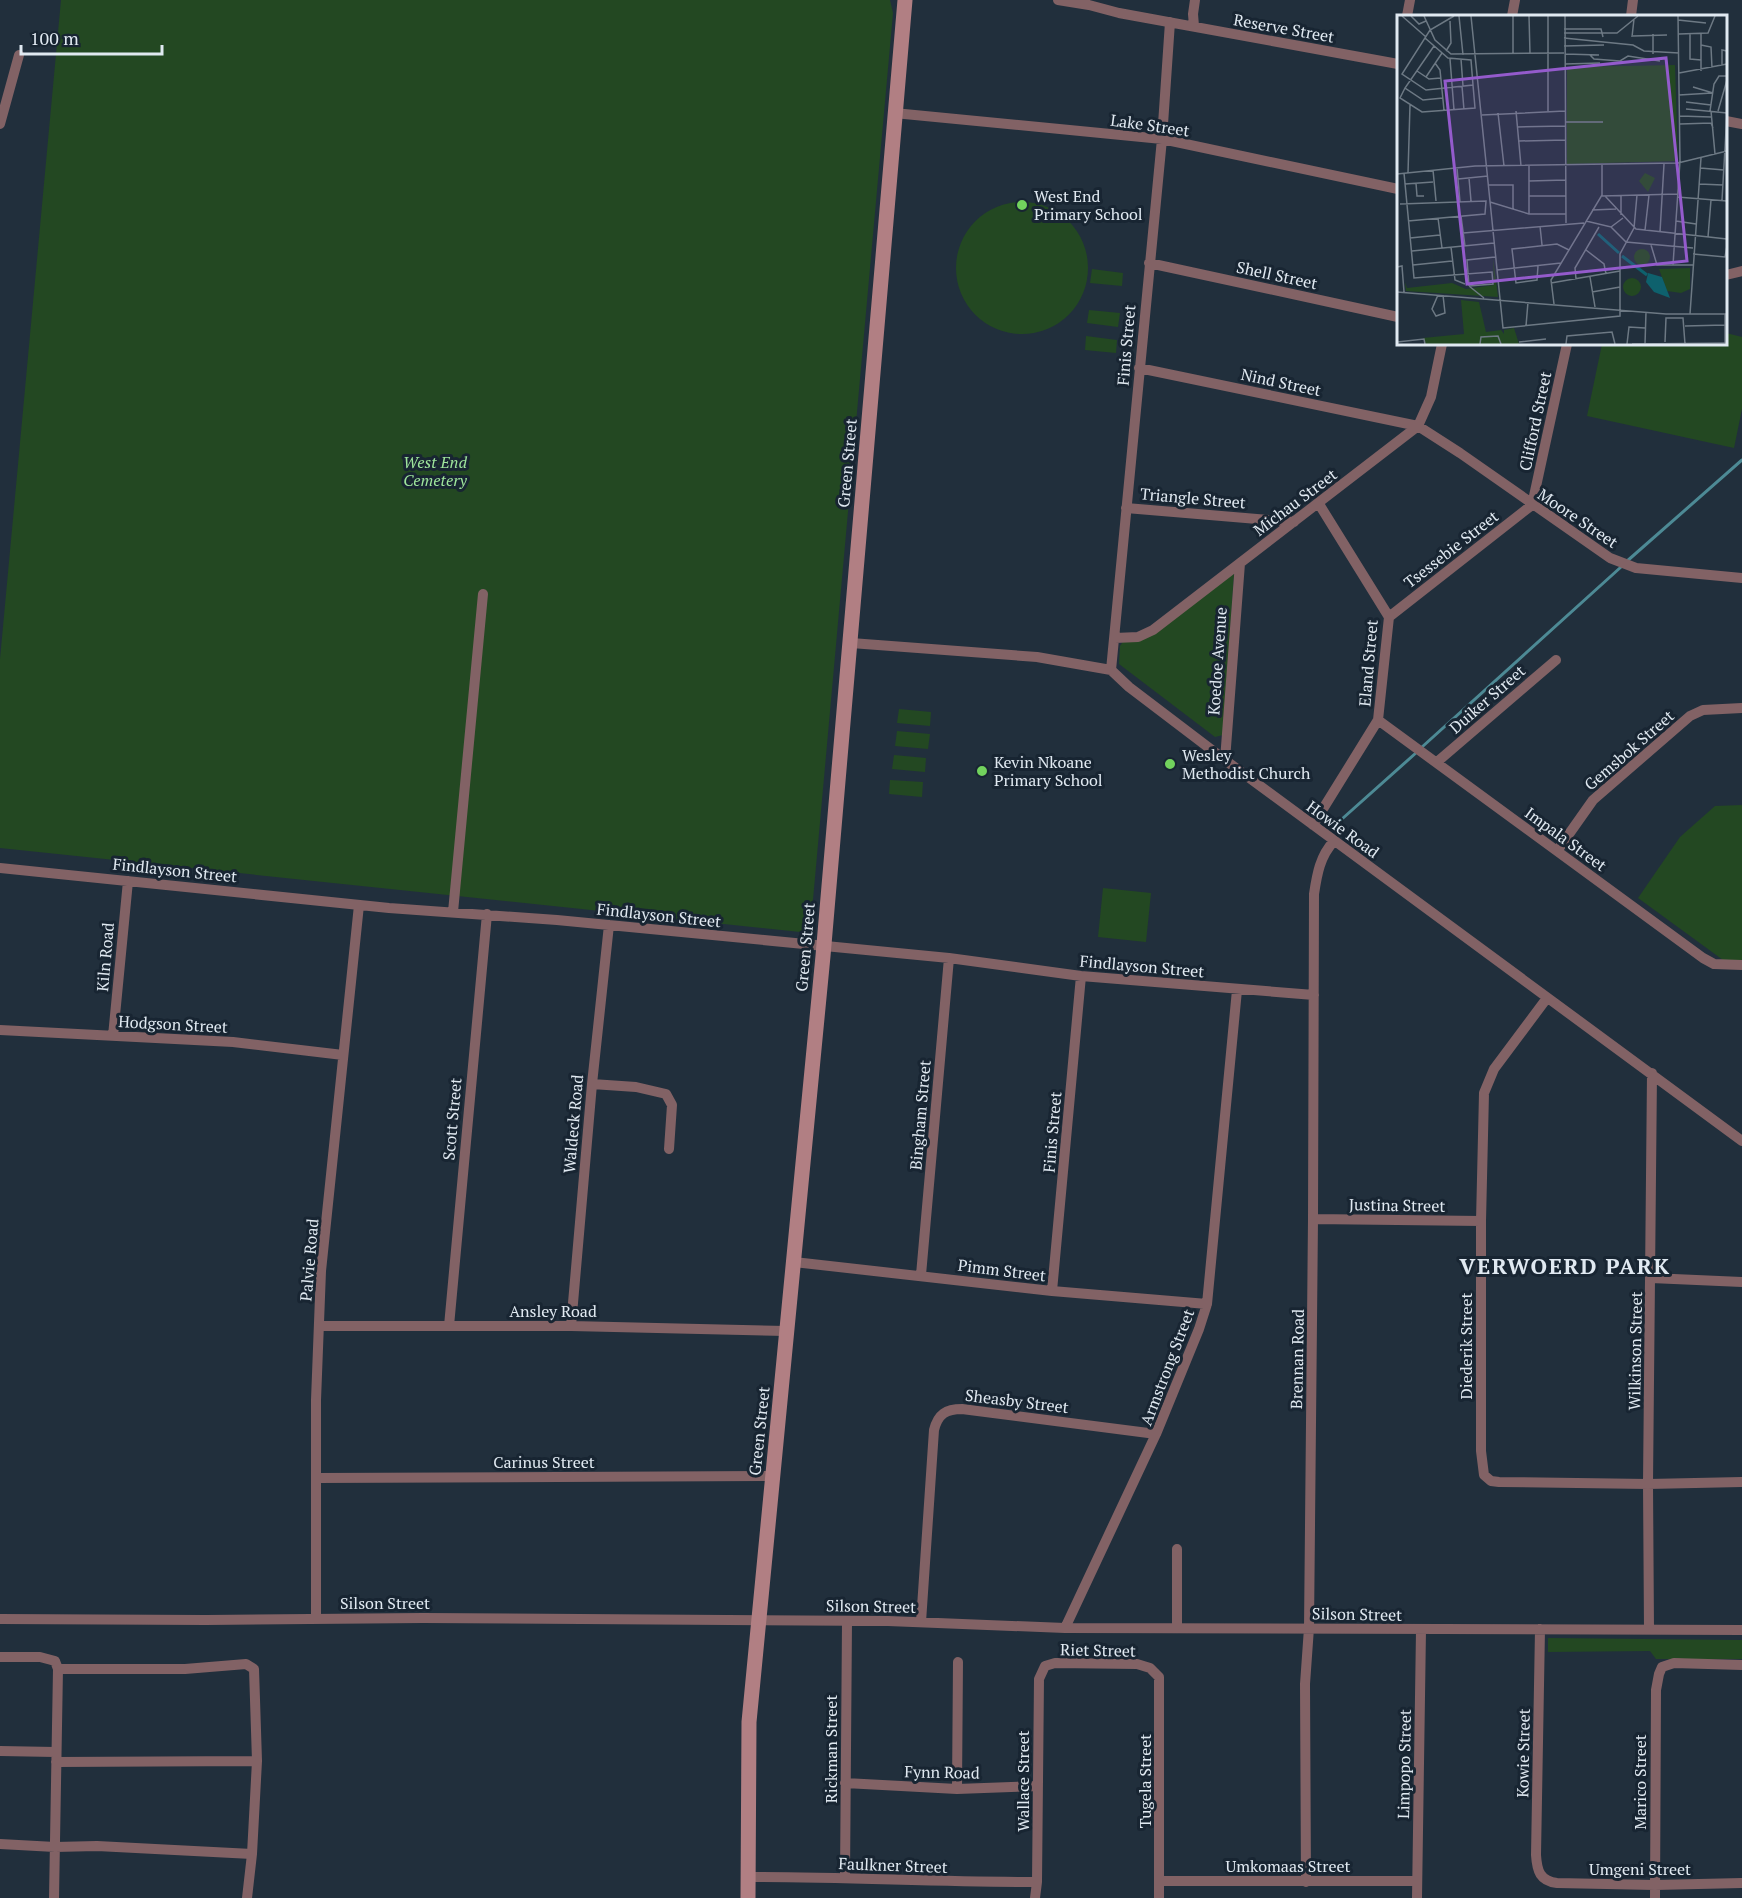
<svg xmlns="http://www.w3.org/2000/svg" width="1742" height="1898" font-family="'PT Serif',serif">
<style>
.green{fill:#234822}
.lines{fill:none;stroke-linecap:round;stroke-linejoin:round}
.stream{stroke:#4d8a95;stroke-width:3}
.street{stroke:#826265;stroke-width:10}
.secondary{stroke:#b17f83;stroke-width:15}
.poi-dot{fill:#72d25d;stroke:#182532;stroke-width:2}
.labels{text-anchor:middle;stroke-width:6;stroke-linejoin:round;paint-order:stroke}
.street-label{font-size:16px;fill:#e0e9f1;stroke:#182532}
.poi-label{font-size:16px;fill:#e0e9f1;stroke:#182532;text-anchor:start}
.park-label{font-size:16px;font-style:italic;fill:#9ee59b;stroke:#182532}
.district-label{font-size:22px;font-weight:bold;letter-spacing:1.5px;fill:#e0e9f1;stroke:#182532}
.inset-river{fill:none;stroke:#0e616d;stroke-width:3}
.inset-road{fill:none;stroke:#6d7984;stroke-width:1.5}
.view{fill:#945bcc;fill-opacity:0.15;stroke:#945bcc;stroke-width:3}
.inset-edge{fill:none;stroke:#e0e9f1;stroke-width:3}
</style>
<rect width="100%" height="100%" fill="#212f3c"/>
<!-- green -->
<path class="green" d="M61,0H890L893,13L810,933L0,848V659Z
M956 268a66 66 0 1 1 132 0a66 66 0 1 1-132 0Z
M1092,269L1123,273L1122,286L1090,283Z
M1089,310L1120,313L1118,327L1087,323Z
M1726,333L1742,337V409L1734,448L1587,416L1602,344H1726Z
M1086,336L1117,340L1116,353L1085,350Z
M1234,573L1223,735L1215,737L1119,664L1120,646L1124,640L1135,641Z
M899,709L931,712L930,726L897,723Z
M897,731L930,734L928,749L895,746Z
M894,755L926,758L925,772L892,769Z
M890,780L923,782L922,797L889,794Z
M1742,805V960H1723L1638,898L1680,837L1715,806Z
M1103,888L1151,893L1146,942L1098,937Z
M1548,1638L1742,1640V1659H1656L1650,1651L1548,1652Z"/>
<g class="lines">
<!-- stream -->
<path class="stream" d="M1626,562L1742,460
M1422,747L1621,567
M1333,827L1417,752"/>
<!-- street -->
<path class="street" d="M1058,0L1089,5L1119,13L1398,64
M1407,16L1410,0
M1512,16L1515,0
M1631,16L1633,0
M1194,26L1193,14L1195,0
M894,113L1162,139L1398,189
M1726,121L1742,124
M0,124L19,55
M1149,263L1398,317
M1726,275L1742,271
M1139,368L1418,426L1460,453L1610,558L1636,568L1742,578
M1126,508L1294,522
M1389,617L1532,505L1567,344
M1115,638L1138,637L1153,630L1418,426L1431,397L1442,344
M851,643L1037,657L1111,670L1129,687L1225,760L1742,1141
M1111,670L1162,139L1170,22
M1378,720L1703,958L1714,964L1742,965
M1225,760L1240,563
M1437,762L1556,660
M1313,825L1378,720L1389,617L1319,504
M1557,851L1593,800L1690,716L1703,710L1742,708
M0,868L389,908L557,920L949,958L1081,976L1314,995
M453,912L483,594
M1547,998L1494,1069L1484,1093L1481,1221V1451L1484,1475L1491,1481L1499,1482L1648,1484L1742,1482
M0,1030L233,1042L343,1055
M113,1036L128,881
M592,1084L636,1087L666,1094L672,1105L669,1149
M1313,1219L1481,1221
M794,1262L1052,1291L1207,1304
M921,1275L949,958
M1651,1278L1742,1282
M1052,1291L1081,976
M319,1326H571L786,1331
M449,1326L487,914
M571,1326L592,1084L609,925
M317,1478L772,1476
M0,1619L206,1620L423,1618L888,1621L1065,1628L1742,1630
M316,1619V1400L321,1271L359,905
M921,1622L934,1430C938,1414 946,1409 962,1409L1156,1434
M1065,1628L1156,1434L1199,1329L1207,1304L1237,990
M1177,1628V1549
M1540,1629L1536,1855C1537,1871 1540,1881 1557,1883L1655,1885L1742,1883
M1649,1629L1648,1484L1652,1073
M0,1657H40L55,1661L58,1669L54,1898
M58,1669H185L246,1664L254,1669L257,1761L252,1854L247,1898
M0,1751L55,1752
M56,1762L257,1761
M845,1783L957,1789L1038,1786
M957,1789L958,1662
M0,1844L55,1847L97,1846L252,1854
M748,1877C844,1877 941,1882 1037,1882
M845,1877L847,1622
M1159,1881H1417
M1306,1882L1305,1684L1309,1628L1313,1219L1314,894C1317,874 1320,856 1334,841
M1035,1898L1037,1882L1039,1679L1045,1666L1055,1663L1137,1664L1150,1668L1159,1677V1898
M1417,1898L1421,1630
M1655,1898L1656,1690L1659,1674L1662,1667L1674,1663L1742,1665"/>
<!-- secondary -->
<path class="secondary" d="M748,1898L749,1722L823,956L905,0"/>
</g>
<!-- markers -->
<g class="poi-dot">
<circle cx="1022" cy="205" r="6"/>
<circle cx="1170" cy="764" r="6"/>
<circle cx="982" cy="771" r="6"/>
</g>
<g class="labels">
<!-- street labels -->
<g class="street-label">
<text transform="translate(1284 28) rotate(10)" y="6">Reserve Street</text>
<text transform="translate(1150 125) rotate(8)" y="6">Lake Street</text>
<text transform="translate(1277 275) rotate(12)" y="6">Shell Street</text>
<text transform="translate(1126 345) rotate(-85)" y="6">Finis Street</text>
<text transform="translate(1281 382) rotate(12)" y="6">Nind Street</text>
<text transform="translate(1535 421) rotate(-78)" y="6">Clifford Street</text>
<text transform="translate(847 463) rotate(-85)" y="6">Green Street</text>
<text transform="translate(1193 498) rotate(5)" y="6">Triangle Street</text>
<text transform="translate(1295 502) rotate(-37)" y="6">Michau Street</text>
<text transform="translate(1578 518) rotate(34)" y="6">Moore Street</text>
<text transform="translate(1451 549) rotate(-38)" y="6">Tsessebie Street</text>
<text transform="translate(1217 661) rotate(-86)" y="6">Koedoe Avenue</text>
<text transform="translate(1368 663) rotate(-85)" y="6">Eland Street</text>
<text transform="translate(1487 699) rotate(-41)" y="6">Duiker Street</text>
<text transform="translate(1629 750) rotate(-41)" y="6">Gemsbok Street</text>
<text transform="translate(1343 829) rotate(36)" y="6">Howie Road</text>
<text transform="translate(1566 839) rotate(36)" y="6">Impala Street</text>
<text transform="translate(175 870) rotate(6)" y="6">Findlayson Street</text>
<text transform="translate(659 915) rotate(6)" y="6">Findlayson Street</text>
<text transform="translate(805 947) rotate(-85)" y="6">Green Street</text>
<text transform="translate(105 957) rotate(-85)" y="6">Kiln Road</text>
<text transform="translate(1142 966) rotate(5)" y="6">Findlayson Street</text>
<text transform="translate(173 1024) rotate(3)" y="6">Hodgson Street</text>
<text transform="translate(920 1115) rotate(-85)" y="6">Bingham Street</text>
<text transform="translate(452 1119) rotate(-85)" y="6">Scott Street</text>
<text transform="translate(573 1124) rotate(-85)" y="6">Waldeck Road</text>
<text transform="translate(1052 1132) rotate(-85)" y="6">Finis Street</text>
<text transform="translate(1397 1205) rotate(1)" y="6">Justina Street</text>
<text transform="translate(309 1260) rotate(-85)" y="6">Palvie Road</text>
<text transform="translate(1002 1270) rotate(7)" y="6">Pimm Street</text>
<text x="553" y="1317">Ansley Road</text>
<text transform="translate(1466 1346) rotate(-90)" y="6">Diederik Street</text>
<text transform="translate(1635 1351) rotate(-89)" y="6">Wilkinson Street</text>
<text transform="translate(1297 1359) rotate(-89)" y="6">Brennan Road</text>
<text transform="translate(1167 1367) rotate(-69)" y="6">Armstrong Street</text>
<text transform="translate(1017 1401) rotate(7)" y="6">Sheasby Street</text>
<text transform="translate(759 1431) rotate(-84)" y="6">Green Street</text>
<text x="544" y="1468">Carinus Street</text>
<text x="385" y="1609">Silson Street</text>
<text transform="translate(871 1606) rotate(1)" y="6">Silson Street</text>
<text transform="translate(1357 1614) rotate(1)" y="6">Silson Street</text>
<text transform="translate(1098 1650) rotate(1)" y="6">Riet Street</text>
<text transform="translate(831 1749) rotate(-90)" y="6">Rickman Street</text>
<text transform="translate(1523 1753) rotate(-89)" y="6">Kowie Street</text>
<text transform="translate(1404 1764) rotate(-89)" y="6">Limpopo Street</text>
<text transform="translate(942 1772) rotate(1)" y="6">Fynn Road</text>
<text transform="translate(1023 1781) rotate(-90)" y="6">Wallace Street</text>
<text transform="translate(1145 1781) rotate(-90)" y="6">Tugela Street</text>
<text transform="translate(1640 1782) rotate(-90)" y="6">Marico Street</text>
<text transform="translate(893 1865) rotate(2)" y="6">Faulkner Street</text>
<text x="1288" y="1872">Umkomaas Street</text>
<text x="1640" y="1875">Umgeni Street</text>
</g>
<!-- poi labels -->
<g class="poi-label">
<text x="1034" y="202">West End<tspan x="1034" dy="18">Primary School</tspan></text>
<text x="1182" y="761">Wesley<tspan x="1182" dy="18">Methodist Church</tspan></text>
<text x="994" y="768">Kevin Nkoane<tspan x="994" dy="18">Primary School</tspan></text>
</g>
<!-- park labels -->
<g class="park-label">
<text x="435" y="468">West End<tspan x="435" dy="18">Cemetery</tspan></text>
</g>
<!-- district labels -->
<g class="district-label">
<text x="1565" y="1274">VERWOERD PARK</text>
</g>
</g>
<!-- overview -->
<g transform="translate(1397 15)">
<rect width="330" height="330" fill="#212f3c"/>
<path d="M278,50L281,146L170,149V52ZM248,158L258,163L251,177L242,166ZM237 242a8 8 0 1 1 16 0a8 8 0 1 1-16 0ZM96,243L101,282L9,276L8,267L10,273L55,268L69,274L97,270ZM293,253V274L284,278L270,276L262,254ZM226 272a9 9 0 1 1 18 0a9 9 0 1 1-18 0ZM64,285L82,287L89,317L104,315L107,319V315L117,313L122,329H29L26,323L67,319Z" fill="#234822"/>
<path d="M251,258L265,262L273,283L257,277L249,267Z" fill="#0e616d"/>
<path class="inset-river" d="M201,219L222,238M225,241L250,260"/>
<path class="inset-road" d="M5,1L29,22M14,1L22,9L29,6M27,1L38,25L54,39L167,38M62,1L66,40M74,1L106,313L223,301V239L237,213L240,180M116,1V39M132,1L133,39M168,1L169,208M281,5L309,8M167,14H204L206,22M167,18H220L241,1M282,19L311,18L318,1M293,19V44L304,45M304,19V56M236,21L270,20M235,22L237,4M28,23L51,43L74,45L76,70L29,75L5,59L33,15L57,1M167,23L236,30L247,36L282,38M304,30L314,32L315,53M37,31L8,73L26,85L46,83M167,31L207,30M49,36L54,28L53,6M168,39L202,40M256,39V19M193,40L197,44L223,46L231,41L263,46M53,44L57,95M64,44L66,71M38,48L43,55L47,95M168,49L203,48M325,51V35L330,36M20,56L32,64L44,63M282,58L330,49M29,62L45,38M65,71L67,95M296,72L316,78M8,73L3,83L25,97L78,93L76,70M282,80L315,78M289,87L314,90M289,94L330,98M119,96L124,151M151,96V1M313,96L317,69L322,61H330M314,96L318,139M321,96L330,65M101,98L107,151M85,100L168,96M283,101L314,102M168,107H206M283,109L314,108L316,113M120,112L169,111M122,126L169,125M132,151V199M60,153L63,187M303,153L327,155M36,155L39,186M7,158L17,263L95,257L96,269L72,271M11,158L13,90M0,159L78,151L281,148L330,136M72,163L74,186M61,164L91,161M132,166L169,165M19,168L20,181H27M8,169L36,167M302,169L326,170M92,170H116V195M224,180V200M132,181H169M205,181L281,179M208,181L239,214L330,224M280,182L330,186M325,185L330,98M93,187L132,199H169M3,189L89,186L88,199L11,206M195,195L219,194M64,201L68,231M41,203L45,233M189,206L214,212L226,203M279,206L299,209M143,211L145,230M214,212L229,227L296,233M248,215L252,180M263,217L267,149M66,218L187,208M311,222L314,185M13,223L43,220M254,230L260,250H296M54,232L58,265L68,269M189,235L207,249L209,259M15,236L97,228M296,239L328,242L330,231M16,250L55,246M276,250L283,146L281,1M141,251L140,265L119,268L115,234L160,229L172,235M0,252L5,251L7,277M100,255L164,248M193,262L198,292M179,264L178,253L202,212M154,268L223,256M72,271L70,245L98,242M72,271L87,283M0,277L269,299H330M195,277L223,272M41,280L35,294L39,301L48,298L46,280M157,289L154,265L205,180V150M293,299L304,143M129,311L131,287M288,311L328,310M0,327L27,324L28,329M122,327L149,324M268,327L269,303H286L288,329M83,329L84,322L101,321L104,329M169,329L170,321L215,317L218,329M230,329L232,312L248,313M235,329L330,328M248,329L249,297M328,329V299"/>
<path class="view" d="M269,43L290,246L70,269L48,66Z"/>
<rect width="330" height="330" class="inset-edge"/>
</g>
<!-- scale -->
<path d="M21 45v9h141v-9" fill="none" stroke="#e0e9f1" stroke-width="3"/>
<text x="30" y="45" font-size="18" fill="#e0e9f1" stroke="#182532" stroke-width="4.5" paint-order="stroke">100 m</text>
</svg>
